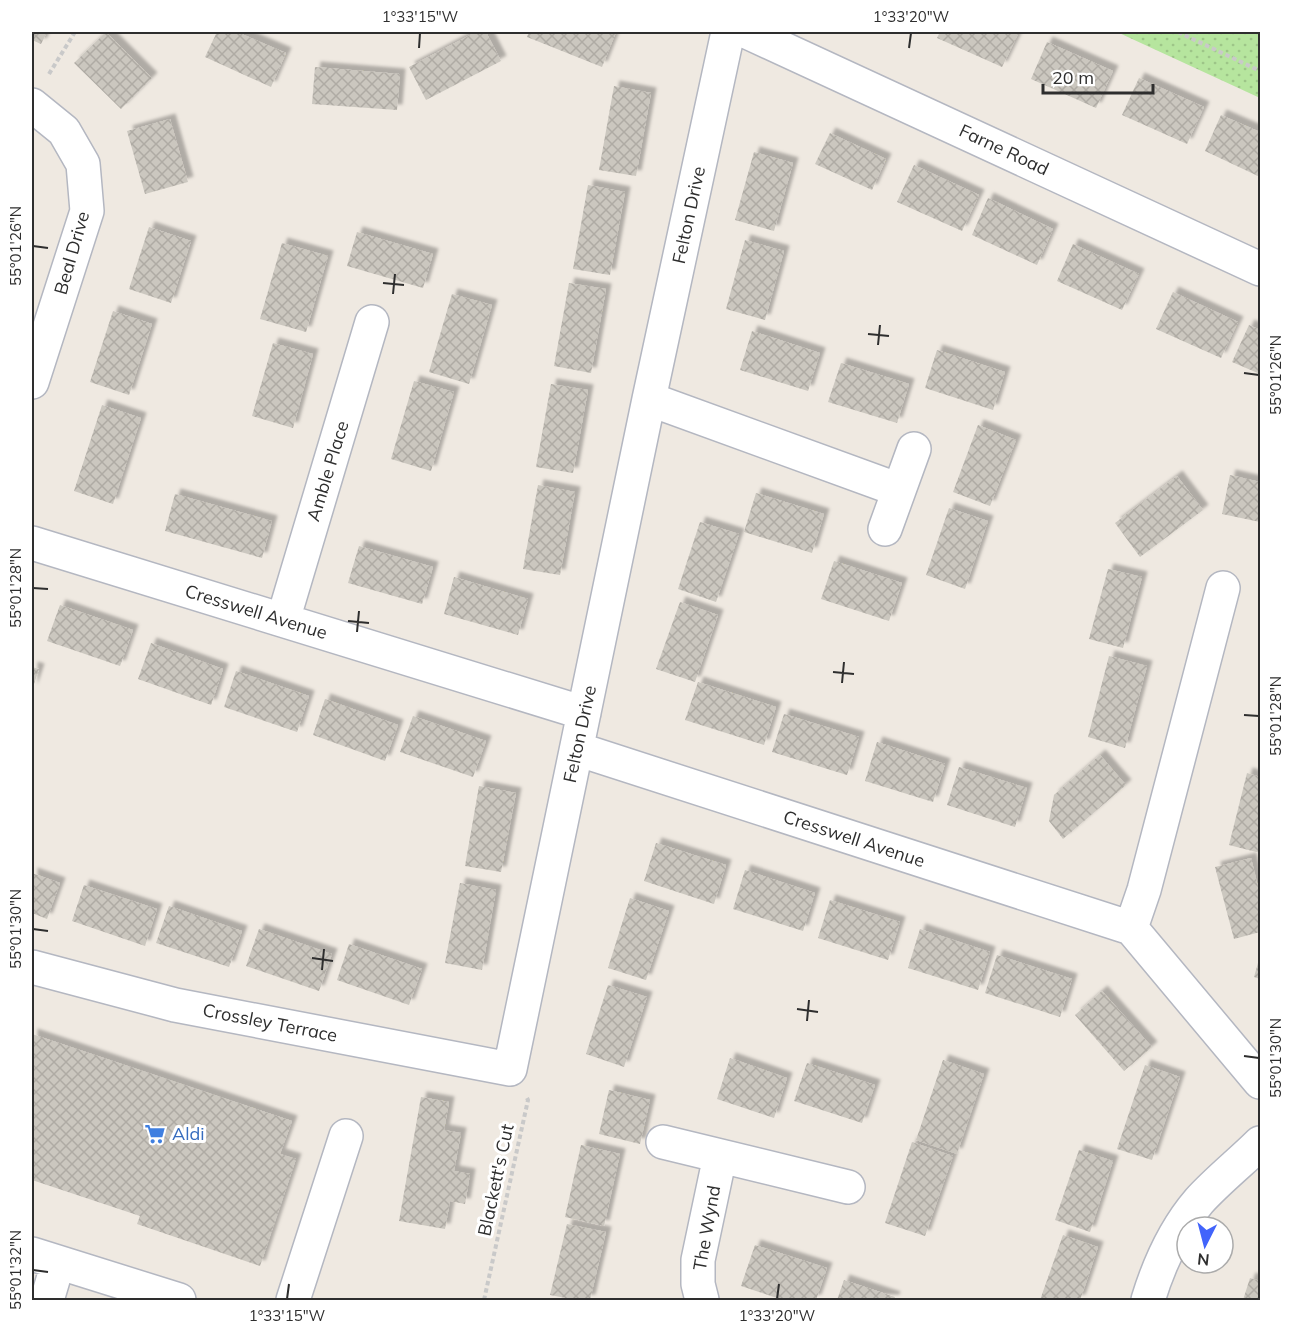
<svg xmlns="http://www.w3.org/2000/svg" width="1292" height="1332" font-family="Mulish,sans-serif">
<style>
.grass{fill:url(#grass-dots)}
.building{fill:url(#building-cross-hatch);filter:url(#shadow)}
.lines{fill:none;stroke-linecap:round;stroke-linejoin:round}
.minor-casing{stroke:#b4b7c1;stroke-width:36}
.path{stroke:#c9c9c9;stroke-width:4;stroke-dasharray:4.5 3;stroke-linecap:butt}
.minor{stroke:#fff;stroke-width:33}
.ticks{fill:none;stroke:#2e2e2e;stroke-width:2}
.labels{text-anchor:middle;stroke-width:6;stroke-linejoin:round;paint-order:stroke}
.street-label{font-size:18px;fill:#2e2e2e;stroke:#fff}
.shop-label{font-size:18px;fill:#366cbe;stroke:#fff;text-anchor:start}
.neatline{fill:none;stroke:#2e2e2e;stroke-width:2}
.ticks-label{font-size:15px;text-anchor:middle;fill:#2e2e2e}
</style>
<defs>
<pattern id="grass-dots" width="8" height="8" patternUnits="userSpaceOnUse" patternTransform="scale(1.5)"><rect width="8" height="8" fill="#b6e59e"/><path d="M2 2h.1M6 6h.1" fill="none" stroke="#9dc588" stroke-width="1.8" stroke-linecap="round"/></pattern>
<pattern id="building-cross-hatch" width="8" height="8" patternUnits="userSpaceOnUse" patternTransform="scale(1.5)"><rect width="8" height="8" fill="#cbc7bf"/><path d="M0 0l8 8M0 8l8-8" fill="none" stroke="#afaba4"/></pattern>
<filter id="shadow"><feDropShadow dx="5.5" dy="-5.5" stdDeviation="1.5" flood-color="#0004"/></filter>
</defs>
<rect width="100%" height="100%" fill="#efe9e1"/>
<!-- grass -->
<path class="grass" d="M1117,32H1260V98Z"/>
<!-- building -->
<path class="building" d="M32,32H47L41,44L32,40Z
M106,32L152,78L121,109L74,63Z
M217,32H237L286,53L271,87L205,57Z
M476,32H486L501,61L426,100L409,67Z
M529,32H616L602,67L527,37Z
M940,32H1019L1002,67L937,38Z
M1047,42L1113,71L1096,108L1031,79Z
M315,67L400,74L397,110L312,104Z
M1139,78L1204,107L1187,144L1122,115Z
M614,86L651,93L636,176L599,170Z
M1221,115L1260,132V177L1205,151Z
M170,119L188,182L145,194L127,131Z
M830,133L886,159L872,190L815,164Z
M754,152L793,163L774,231L735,220Z
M914,165L979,195L962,231L897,202Z
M588,185L625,192L610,275L573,269Z
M988,198L1053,229L1037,265L972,235Z
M149,227L191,241L171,303L129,289Z
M357,232L433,254L423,288L347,266Z
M745,240L784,251L765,320L726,309Z
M282,243L328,256L306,332L260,319Z
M1073,244L1139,274L1122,310L1057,281Z
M569,283L606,289L591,373L554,366Z
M1173,292L1238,322L1221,358L1156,329Z
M452,294L492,305L469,384L429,372Z
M113,311L152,324L129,395L90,382Z
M1249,325L1260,330V374L1232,362Z
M752,331L820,353L808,391L740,370Z
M273,343L313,354L293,428L252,416Z
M937,350L1005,372L993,410L925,388Z
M841,363L909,384L897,423L828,402Z
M414,381L454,392L431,471L391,459Z
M551,384L588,390L573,473L536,467Z
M102,405L141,418L113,504L74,491Z
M978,425L1016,440L990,506L953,492Z
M1230,475L1260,482V522L1222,514Z
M1177,476L1203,510L1140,557L1115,523Z
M538,485L575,492L560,575L523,569Z
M756,493L824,514L812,553L744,532Z
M175,494L272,521L262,558L165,531Z
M949,508L988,521L965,589L926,575Z
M700,522L739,534L716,602L678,589Z
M359,546L433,567L422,604L348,583Z
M834,561L902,583L889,621L821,599Z
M1108,569L1142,577L1123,648L1089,639Z
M454,577L528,599L518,635L444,614Z
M680,602L718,615L695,682L656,669Z
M60,605L133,630L120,666L47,641Z
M151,643L223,669L211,705L138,679Z
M1109,656L1147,666L1125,748L1088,737Z
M32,667L39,669L32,690Z
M236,671L309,696L297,732L224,707Z
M698,682L776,707L764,745L685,720Z
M325,699L398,725L385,761L313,735Z
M784,714L859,737L847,775L772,752Z
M413,716L486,741L473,777L400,752Z
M877,742L945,764L933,802L865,781Z
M1100,755L1126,785L1063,839L1049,821L1054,795Z
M959,767L1027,788L1015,827L947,805Z
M1247,773L1260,777V853L1229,845Z
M479,786L516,793L501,872L465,866Z
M656,843L726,865L714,904L644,881Z
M1251,858L1260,895V932L1234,939L1215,867Z
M745,870L815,893L803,931L733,909Z
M32,873L60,883L47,919L32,913Z
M460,883L496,890L482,970L445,963Z
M84,885L157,909L145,946L72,921Z
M630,898L669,911L646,980L608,968Z
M830,900L900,922L888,960L818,938Z
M169,906L242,931L229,967L156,943Z
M259,929L332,954L319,991L246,966Z
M920,929L990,952L978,990L908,968Z
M349,944L422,969L409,1005L337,980Z
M997,955L1072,979L1060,1017L985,993Z
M1260,956V979L1254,977Z
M608,985L647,997L624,1067L586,1054Z
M1102,991L1152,1047L1124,1071L1075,1015Z
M32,1034L292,1121L280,1154L296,1159L260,1266L137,1224L140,1216L32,1180Z
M730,1058L787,1078L774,1118L717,1099Z
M943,1060L984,1074L957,1154L916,1140Z
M807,1063L875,1085L862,1123L794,1101Z
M1145,1065L1180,1077L1152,1160L1117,1149Z
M609,1090L650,1100L640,1144L599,1134Z
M421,1097L449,1102L444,1130L461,1133L454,1171L470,1174L465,1204L450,1201L445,1229L399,1221Z
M912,1142L953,1156L925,1236L885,1223Z
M581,1145L620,1154L604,1226L565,1217Z
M1079,1150L1113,1161L1090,1232L1055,1220Z
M567,1224L606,1232L590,1300H576L550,1295Z
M1063,1235L1098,1247L1087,1280L1080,1300H1040Z
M755,1245L827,1268L816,1300H783L741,1286Z
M1250,1278L1260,1281V1300H1243Z
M844,1280L895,1297L894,1300H837Z"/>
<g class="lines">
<!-- minor casing -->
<g class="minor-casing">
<path id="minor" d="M747,32L1260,269
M32,105L64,131L83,164L87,211L32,382
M649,399L899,490
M885,529L914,449
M32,543L584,713
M283,620L372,322
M577,749L1131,928L1260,1082
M1131,928L1144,890L1223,588
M32,967L175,1005L510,1069L649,399L728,32
M663,1142L848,1187
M32,1254L179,1300
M47,1300L58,1263
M293,1300L346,1136
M702,1300L698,1284V1260L720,1156
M1148,1300C1159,1264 1174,1230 1199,1201C1217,1181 1241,1162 1260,1143"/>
</g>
<!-- path -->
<path class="path" d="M1178,32L1260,71
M49,74L75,32
M484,1300L528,1100L527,1098"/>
<!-- minor -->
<use href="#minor" class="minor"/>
</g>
<!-- ticks -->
<path class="ticks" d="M419,48L420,33M909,48L911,33M33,246L48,248M383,283L404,285M393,294L395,274M868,334L889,336M878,345L880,325M1244,373L1259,375M33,588L48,589M348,621L369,623M357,632L359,611M833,672L854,674M842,683L844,662M1244,715L1259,716M33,929L48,931M312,958L333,961M322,970L324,949M797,1009L818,1012M807,1021L809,1000M1244,1056L1259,1058M33,1270L48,1272M287,1299L289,1284M777,1299L779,1284"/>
<!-- icons -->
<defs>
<g id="supermarket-bare" transform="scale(1.62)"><path d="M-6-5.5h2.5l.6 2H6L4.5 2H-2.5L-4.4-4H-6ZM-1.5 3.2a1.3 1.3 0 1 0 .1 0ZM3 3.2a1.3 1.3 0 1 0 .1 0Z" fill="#3f7fe0" stroke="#fff" stroke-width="2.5" paint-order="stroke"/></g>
</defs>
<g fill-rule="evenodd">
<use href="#supermarket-bare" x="155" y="1134"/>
</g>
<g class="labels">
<!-- street labels -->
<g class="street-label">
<text transform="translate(1004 150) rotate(25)" y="6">Farne Road</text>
<text transform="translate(689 215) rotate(-78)" y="6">Felton Drive</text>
<text transform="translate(72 253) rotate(-74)" y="6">Beal Drive</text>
<text transform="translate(328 471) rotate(-73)" y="6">Amble Place</text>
<text transform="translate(256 612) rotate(17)" y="6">Cresswell Avenue</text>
<text transform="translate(580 734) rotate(-78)" y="6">Felton Drive</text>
<text transform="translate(854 839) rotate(18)" y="6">Cresswell Avenue</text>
<text transform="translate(270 1023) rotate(11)" y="6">Crossley Terrace</text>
<text transform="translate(496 1180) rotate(-78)" y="6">Blackett's Cut</text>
<text transform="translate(707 1228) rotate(-80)" y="6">The Wynd</text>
</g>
<!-- shop labels -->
<g class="shop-label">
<text x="172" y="1140">Aldi</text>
</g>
</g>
<!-- border -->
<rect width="1292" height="1332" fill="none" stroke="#ffffff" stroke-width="66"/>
<!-- north arrow -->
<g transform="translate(1205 1245) rotate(186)"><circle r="28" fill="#ffffff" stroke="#ababab" stroke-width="1.5"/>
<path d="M0-4.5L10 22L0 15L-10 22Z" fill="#4264fb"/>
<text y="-9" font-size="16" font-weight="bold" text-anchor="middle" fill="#2e2e2e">N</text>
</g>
<!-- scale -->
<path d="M1043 84v9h110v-9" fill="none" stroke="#2e2e2e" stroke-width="3"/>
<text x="1052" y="84" font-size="18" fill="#2e2e2e" stroke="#ffffff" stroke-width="4.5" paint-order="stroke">20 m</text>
<rect x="33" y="33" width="1226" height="1266" class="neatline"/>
<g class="ticks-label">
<text x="420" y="22">1°33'15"W</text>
<text x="911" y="22">1°33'20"W</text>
<text transform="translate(16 246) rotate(-90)" y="5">55°01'26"N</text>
<text transform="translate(1276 375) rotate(-90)" y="5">55°01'26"N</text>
<text transform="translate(16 588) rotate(-90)" y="5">55°01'28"N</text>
<text transform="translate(1276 716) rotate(-90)" y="5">55°01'28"N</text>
<text transform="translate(16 929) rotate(-90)" y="5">55°01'30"N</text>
<text transform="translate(1276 1058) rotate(-90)" y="5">55°01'30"N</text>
<text transform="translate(16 1270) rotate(-90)" y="5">55°01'32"N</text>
<text x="287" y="1321">1°33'15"W</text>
<text x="777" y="1321">1°33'20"W</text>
</g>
</svg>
